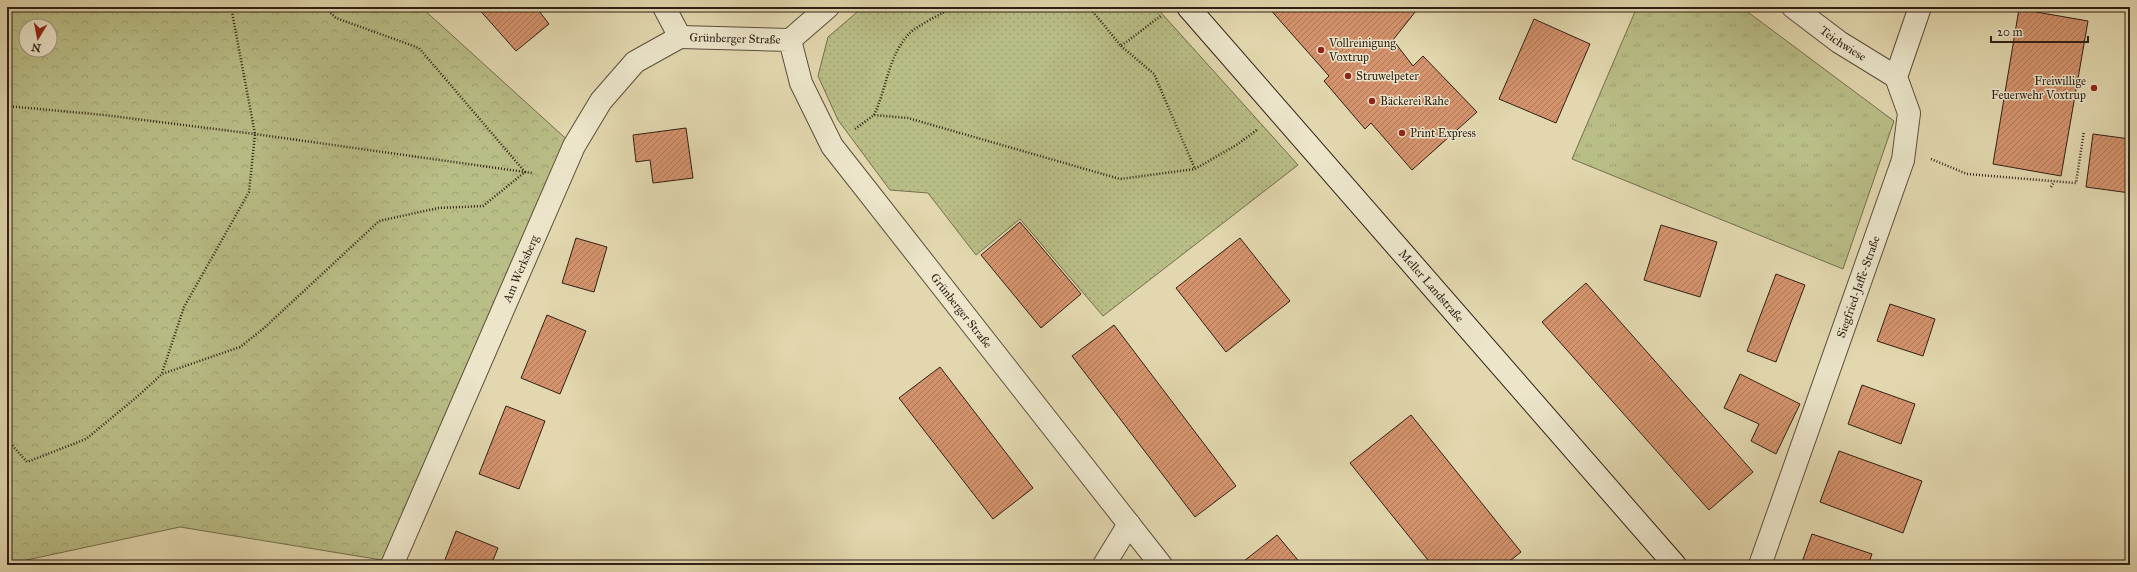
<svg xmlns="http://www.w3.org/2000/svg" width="2137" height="572" font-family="'IM FELL Great Primer',serif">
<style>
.grass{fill:url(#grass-tufts);stroke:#746e4e}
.forest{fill:url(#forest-crowns);stroke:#746e4e;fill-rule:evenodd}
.park{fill:url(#park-dots);stroke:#746e4e}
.building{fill:url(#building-hatch);stroke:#302016}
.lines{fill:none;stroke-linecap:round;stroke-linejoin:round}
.street-casing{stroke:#5c4e3c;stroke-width:24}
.secondary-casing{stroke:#302016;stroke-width:24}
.path{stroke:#302016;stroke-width:2.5;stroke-dasharray:1 2;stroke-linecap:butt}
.street{stroke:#ece5ca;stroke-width:22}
.secondary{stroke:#ece5ca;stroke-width:22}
.poi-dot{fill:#8f2418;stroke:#ece5ca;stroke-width:1.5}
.labels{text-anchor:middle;stroke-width:3;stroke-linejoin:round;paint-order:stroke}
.street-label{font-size:12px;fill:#302016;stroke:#ece5ca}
.poi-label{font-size:12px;fill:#302016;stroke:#ece5ca;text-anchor:start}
</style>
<defs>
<pattern id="grass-tufts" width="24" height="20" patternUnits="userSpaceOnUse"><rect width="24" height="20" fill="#b9bd86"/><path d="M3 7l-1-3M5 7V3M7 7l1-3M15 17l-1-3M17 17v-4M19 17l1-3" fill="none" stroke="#9fa273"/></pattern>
<pattern id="forest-crowns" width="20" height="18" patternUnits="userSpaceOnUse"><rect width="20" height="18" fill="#b9bd86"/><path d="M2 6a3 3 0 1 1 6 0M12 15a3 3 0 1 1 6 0" fill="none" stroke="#9fa273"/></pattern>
<pattern id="park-dots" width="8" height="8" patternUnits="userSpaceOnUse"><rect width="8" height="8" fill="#b9bd86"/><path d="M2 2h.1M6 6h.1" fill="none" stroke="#9fa273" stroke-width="1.8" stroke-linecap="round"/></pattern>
<pattern id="building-hatch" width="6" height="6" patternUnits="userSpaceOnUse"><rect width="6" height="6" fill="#d4936d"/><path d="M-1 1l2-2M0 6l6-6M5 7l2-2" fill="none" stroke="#ac7859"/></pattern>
</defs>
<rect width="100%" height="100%" fill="#e2d7ae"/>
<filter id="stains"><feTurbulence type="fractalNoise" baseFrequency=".005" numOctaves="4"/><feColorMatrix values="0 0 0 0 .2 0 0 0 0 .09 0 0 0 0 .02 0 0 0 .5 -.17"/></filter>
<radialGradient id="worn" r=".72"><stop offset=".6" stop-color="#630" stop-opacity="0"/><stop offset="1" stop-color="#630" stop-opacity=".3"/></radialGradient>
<!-- grass -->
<path class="grass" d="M1637,7H1741L1894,121L1843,269L1572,159Z"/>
<!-- forest -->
<path class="forest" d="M7,7H421L574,146L394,562L180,527L22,561L21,565H7ZM26,26H50V50H26Z"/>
<!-- park -->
<path class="park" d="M863,7H1156L1298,165L1103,316L1020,219L976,255L928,193L890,190L838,120L818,76L828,37Z"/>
<!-- building -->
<path class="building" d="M477,7H536L549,24L516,51Z
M1268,7H1419L1393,40L1413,66L1423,56L1477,112L1412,170L1371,123L1365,129L1324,81L1329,76Z
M2019,9L2088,21L2061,176L1993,164Z
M1534,19L1590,44L1556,123L1499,99Z
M686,128L693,178L653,183L650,160L636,162L633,135Z
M2093,134L2130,139V193L2086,187Z
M1020,222L1081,294L1041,328L981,255Z
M1661,225L1717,242L1700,297L1644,280Z
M576,238L607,247L594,292L562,283Z
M1240,238L1290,301L1226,352L1176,288Z
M1776,274L1805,285L1776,362L1747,351Z
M1586,283L1753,472L1709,510L1542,322Z
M1890,304L1935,319L1923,356L1877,341Z
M547,315L586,331L560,394L521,378Z
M1114,325L1236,486L1195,517L1072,356Z
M940,367L1033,488L993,519L899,398Z
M1740,374L1800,404L1776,454L1751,441L1759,424L1724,408Z
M1862,385L1915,404L1901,444L1848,424Z
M506,406L545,421L519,489L479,474Z
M1411,415L1521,552L1505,565H1432L1350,463Z
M1839,451L1922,481L1903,533L1820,502Z
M456,531L498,548L491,565H443Z
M1812,534L1872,554L1868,565H1801Z
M1277,535L1302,565H1239Z"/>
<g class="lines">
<!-- street casing -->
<g class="street-casing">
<g id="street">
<path d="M664,7L680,37"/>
<path id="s1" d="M1793,7L1839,42L1896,77"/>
<path id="s2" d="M680,37L790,40L801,83L832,146L1161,565"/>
<path d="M790,40L828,7"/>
<path id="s3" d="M392,565L574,146L601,101L635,62L680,37"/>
<path d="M1104,565L1129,524"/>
<path id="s4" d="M1760,565L1903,160L1909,113L1896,77L1920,7"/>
</g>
</g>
<!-- secondary casing -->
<g class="secondary-casing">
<g id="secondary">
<path id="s5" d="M1188,7L1675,565"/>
</g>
</g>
<!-- path -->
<path class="path" d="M1089,7L1121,46L1162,15
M1121,46L1154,74L1195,169
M7,106L104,115L255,134L532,173
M874,115C887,88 888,56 909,34C916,26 943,13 954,7
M855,129L874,115L908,118L1120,179L1195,169L1238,144L1258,129
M1931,159L1967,174L2076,183L2084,131
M2051,187L2054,182
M162,373L184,307L249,192L255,134L231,7
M7,444H11L27,462L86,439L138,396L162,374L240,347L263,329L379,221L438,208L483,206L525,172L419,48L336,18L324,7"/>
<!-- street -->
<use href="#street" class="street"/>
<!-- secondary -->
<use href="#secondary" class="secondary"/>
</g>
<!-- markers -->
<g class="poi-dot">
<circle cx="1321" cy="50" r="4"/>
<circle cx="1348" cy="76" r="4"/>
<circle cx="2094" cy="88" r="4"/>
<circle cx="1372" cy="101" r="4"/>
<circle cx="1402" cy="133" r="4"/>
</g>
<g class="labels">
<!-- street labels -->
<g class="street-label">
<text dy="4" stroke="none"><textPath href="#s2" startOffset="55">Grünberger Straße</textPath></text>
<text dy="4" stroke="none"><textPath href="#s1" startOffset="62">Teichwiese</textPath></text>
<text dy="4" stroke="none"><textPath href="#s3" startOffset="323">Am Werksberg</textPath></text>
<text dy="4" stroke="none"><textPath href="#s5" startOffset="370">Meller Landstraße</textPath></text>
<text dy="4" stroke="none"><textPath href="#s4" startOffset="295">Siegfried-Jaffe-Straße</textPath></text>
<text dy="4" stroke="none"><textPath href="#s2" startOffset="434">Grünberger Straße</textPath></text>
</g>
<!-- poi labels -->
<g class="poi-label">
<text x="1329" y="47">Vollreinigung<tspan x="1329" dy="14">Voxtrup</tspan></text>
<text x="1356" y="80">Struwelpeter</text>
<text x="2086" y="85" text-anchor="end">Freiwillige<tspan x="2086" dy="14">Feuerwehr Voxtrup</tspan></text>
<text x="1380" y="105">Bäckerei Rahe</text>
<text x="1410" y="137">Print Express</text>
</g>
</g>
<!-- margin -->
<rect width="2137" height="572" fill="none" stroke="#e2d7ae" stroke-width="24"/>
<rect x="8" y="8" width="2121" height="556" fill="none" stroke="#302016" stroke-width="2"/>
<rect x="12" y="12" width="2113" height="548" fill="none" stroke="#302016"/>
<!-- north arrow -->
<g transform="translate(38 38) rotate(190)"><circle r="19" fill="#ece5ca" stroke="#a19682"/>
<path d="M0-3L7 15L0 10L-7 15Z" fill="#8f2418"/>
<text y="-6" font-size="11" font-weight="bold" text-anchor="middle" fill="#302016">N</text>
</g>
<!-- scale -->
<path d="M1991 36v6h97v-6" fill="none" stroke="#302016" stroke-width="2"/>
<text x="1997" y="36" font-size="12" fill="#302016" stroke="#ece5ca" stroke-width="3" paint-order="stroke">20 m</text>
<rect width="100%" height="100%" filter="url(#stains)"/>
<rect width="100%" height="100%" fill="url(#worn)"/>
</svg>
